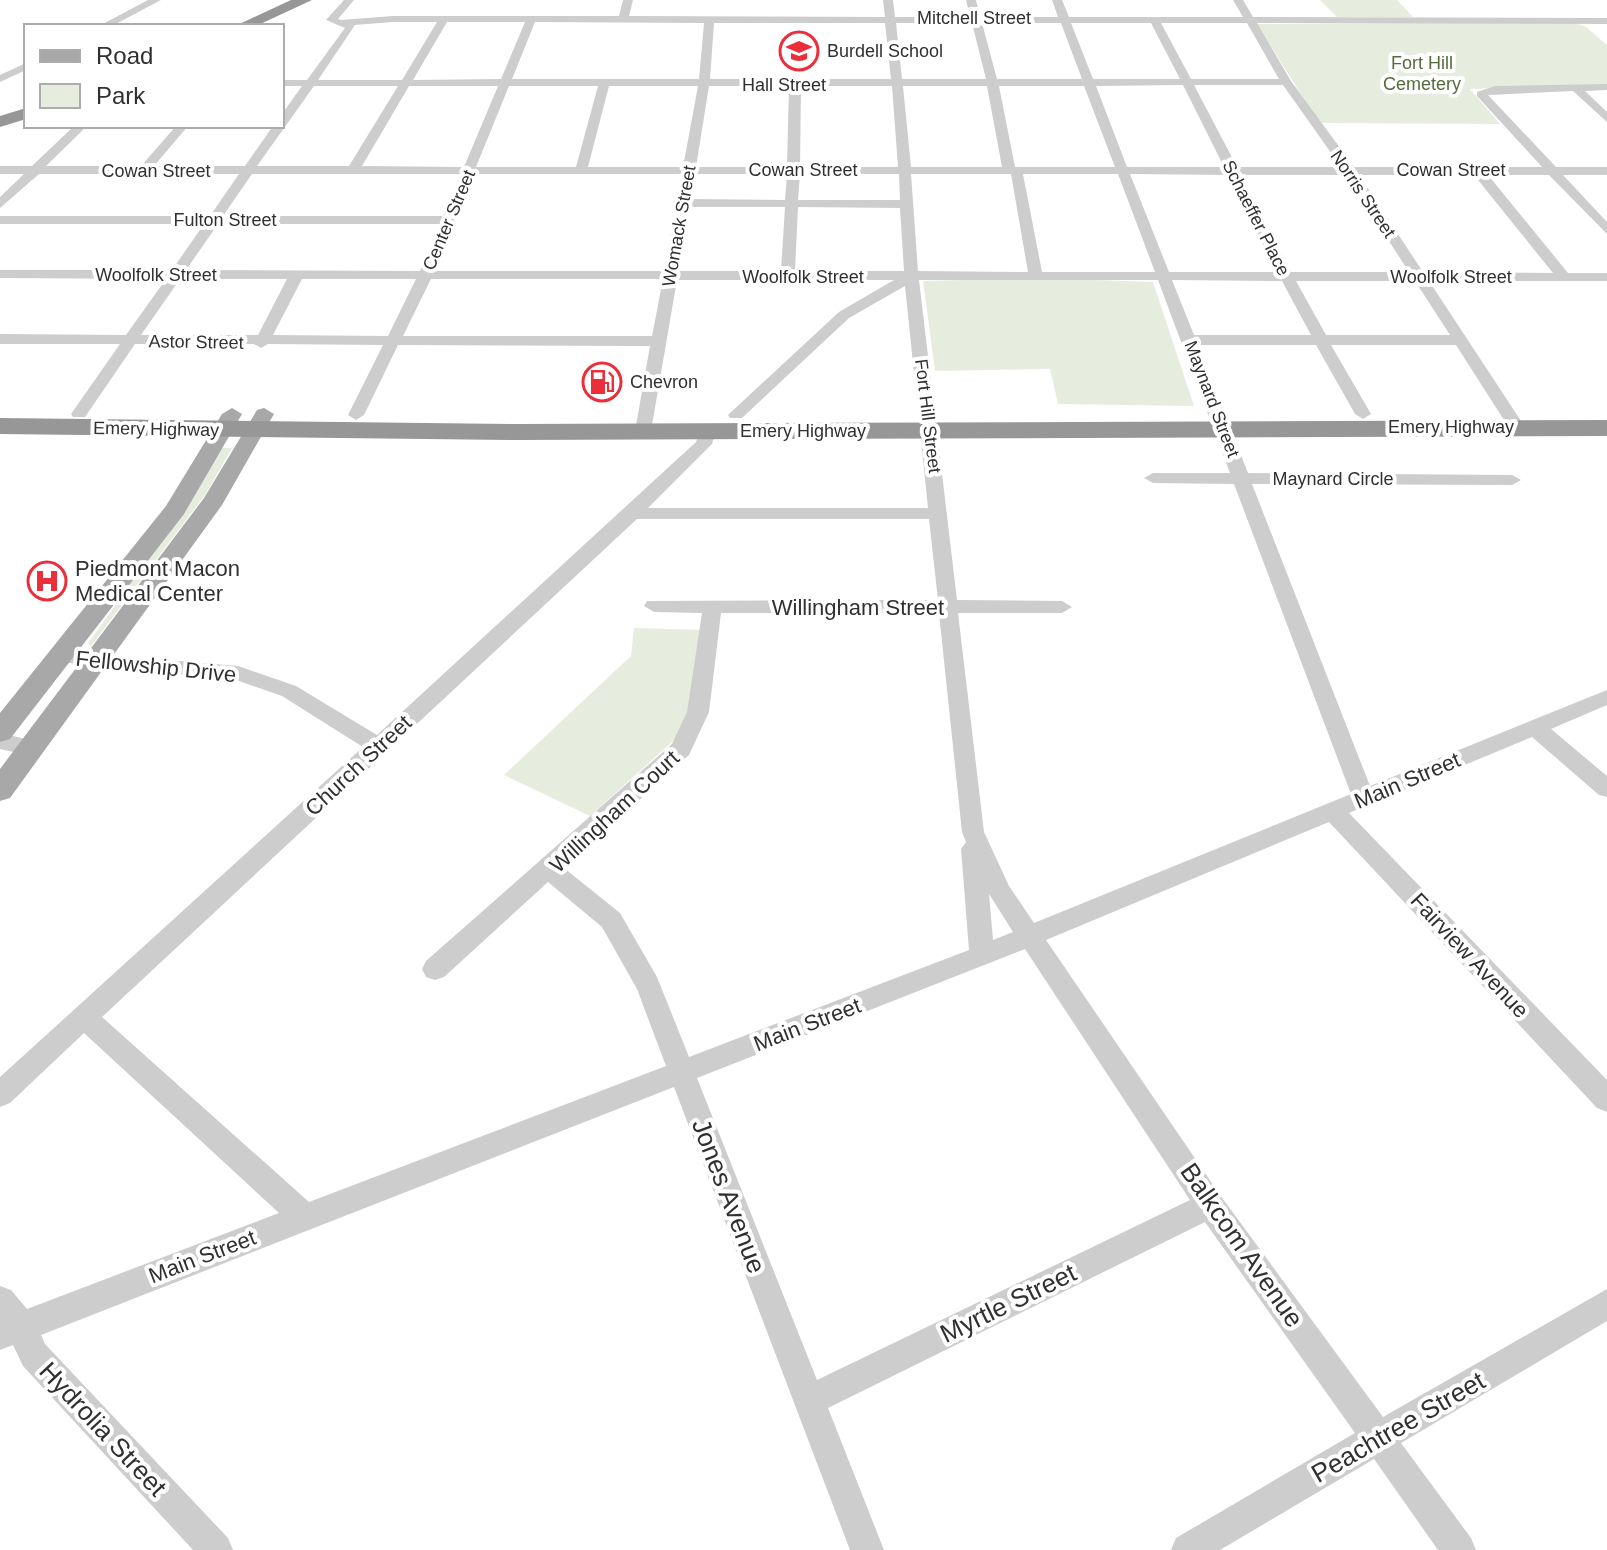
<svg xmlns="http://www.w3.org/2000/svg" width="1607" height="1550" font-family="Arial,sans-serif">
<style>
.green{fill:#e6edde}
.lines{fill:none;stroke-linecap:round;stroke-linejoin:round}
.minor{fill:#cdcdcd;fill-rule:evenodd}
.major{fill:#a8a8a8;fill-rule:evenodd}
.highway{fill:#979797;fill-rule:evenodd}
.labels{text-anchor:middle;stroke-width:8;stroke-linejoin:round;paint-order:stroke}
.far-street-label{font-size:18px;fill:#303030;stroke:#fff}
.far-poi-label{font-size:18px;fill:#303030;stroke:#fff;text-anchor:start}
.far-park-label{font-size:18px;fill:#526d3c;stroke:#fff}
.poi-label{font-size:22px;fill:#303030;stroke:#fff;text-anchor:start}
.street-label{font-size:22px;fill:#303030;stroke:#fff}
.near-street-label{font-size:26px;fill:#303030;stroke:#fff}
</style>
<rect width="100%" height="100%" fill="#fff"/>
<!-- green -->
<path class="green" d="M1320,0H1397L1413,17H1337Z
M1573,22L1586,27L1607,45V85L1470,89L1500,124L1319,123L1257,24Z
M1036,278L1153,282L1194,406L1058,404L1050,369L935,371L923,281Z
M222,448H232L205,495L91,646L88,643L118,602L120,593L191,499Z
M634,628L707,630L682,733L590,816L504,775L631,656Z"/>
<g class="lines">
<!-- minor -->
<path class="minor" d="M148,0H161L112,26H99Z
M344,0H354L338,19L341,20L393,16H619L623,0H633L629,16L885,17L883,0H893L895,17H970L966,0H976L980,17H1058L1052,0H1062L1069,17H1243L1233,0H1243L1253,17L1607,18V24L1257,23L1291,81L1354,167H1542L1477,96V92L1495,86L1607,84V90L1585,91L1607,112V122L1573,91L1488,95L1556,167H1607V175H1563L1607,222V234L1549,175H1488L1568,273H1607V281H1429L1525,427L1523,431H1511L1456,345H1331L1371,414L1363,419L1355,414L1316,345H1197L1248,473L1512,475L1521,480L1512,485L1252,484L1370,786L1607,690V705L1551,729L1607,776V797L1599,795L1532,737L1349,813L1607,1080V1112L1597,1108L1329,822L1046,940L1220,1195L1383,1417L1607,1289V1321L1401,1443L1471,1538L1476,1550H1438L1374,1459L1220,1550H1171L1176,1538L1355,1433L1205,1222L828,1408L884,1550H850L674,1087L41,1335L45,1344L228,1538L233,1550H193L23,1366L13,1345L0,1350V1286L11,1290L27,1309L279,1213L84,1033L10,1103L0,1107V1077L363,747L282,696L236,680L59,662L52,660L49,655L52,650L238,666L296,686L377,735L696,442L702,427H714L716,431L712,444L648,508H928L905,286L849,318L742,418H730L728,415L839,312L894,280H677L651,431L643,436L635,431L650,346L398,345L364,415L356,420L348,415L383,345L268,344L261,348L254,344H135L85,417H73L71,414L120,344H0V334L126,335L166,279L0,278V270H172L204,224H0V216H210L239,174H39L0,208V197L24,174H0V166H32L74,126H87L46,166H141L176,126H188L154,166H245L273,126H282V114L302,86H282V80H307L345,28L326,20ZM393,22H437L402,80H318L355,25ZM447,22H525L501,79L413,80ZM535,22L704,23L699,79H512ZM714,23H885L891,79H710ZM896,23H972L986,79H902ZM982,23H1061L1082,79H997ZM1071,23H1151L1180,79H1093ZM1161,23H1247L1279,79H1191ZM1183,85L1224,167H1127L1096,86ZM1194,85H1283L1341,167H1237ZM314,86H398L349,166H257ZM409,86H498L464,167L362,166ZM509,86H598L576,167H476ZM609,86H698L683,167H588ZM709,86H789L787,167H696ZM801,86H892L898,167H800ZM903,86H987L1002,167H911ZM999,86H1084L1115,167H1015ZM252,174H461L443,216H223ZM473,174H682L664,271H434ZM695,174H787L785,200L690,199ZM800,174H899L900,200H798ZM911,174H1011L1028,272L918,271ZM1023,174H1118L1155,272H1042ZM1130,174L1228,175L1277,272H1169ZM1240,175H1346L1409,272H1291ZM1359,175H1474L1553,273L1423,272ZM689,207H785L781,271H678ZM798,207L900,208L904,271H795ZM218,224H440L420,271L186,270ZM180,279H287L258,335H141ZM302,279H416L388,336L273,335ZM431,279H663L652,336H403ZM919,280H1158L1230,473H1153L1144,478L1153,483L1234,484L1351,794L1034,923L1009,886L984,832L958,613H1062L1072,607L1062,601L957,600ZM1172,280L1282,281L1311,335H1194ZM1296,281H1415L1450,335H1326ZM637,519H929L938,600L647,601L644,606L654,612L702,613L687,712L672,744L426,961L422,969L426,977L435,980L444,977L548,882L602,927L637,989L666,1066L309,1202L102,1017ZM721,613H939L962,832L966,842L961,849L969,950L689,1057L657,977L620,913L564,868L689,755L709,712ZM989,894L1013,932L993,940ZM1025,949L1190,1200L817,1380L697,1078Z
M26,63V70L0,82V75Z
M0,733L39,742L42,748L31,756L0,749Z"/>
<!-- major -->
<path class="major" d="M232,408L242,414L184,514L10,739L0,742V713L166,506L222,414Z
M264,408L274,414L222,505L10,798L0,801V769L204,498L257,410Z"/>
<!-- highway -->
<path class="highway" d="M291,0H312L256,26H235Z
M26,108V119L0,127V116Z
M0,418L518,424L1607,420V436L518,440L0,434Z"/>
</g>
<!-- icons -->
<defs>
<g id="school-ring" transform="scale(2)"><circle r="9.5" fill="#fff" stroke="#ea2f3a" stroke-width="1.5"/><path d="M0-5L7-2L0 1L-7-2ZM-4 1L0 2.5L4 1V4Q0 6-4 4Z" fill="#ea2f3a"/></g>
<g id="fuel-ring" transform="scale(2)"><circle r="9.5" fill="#fff" stroke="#ea2f3a" stroke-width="1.5"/><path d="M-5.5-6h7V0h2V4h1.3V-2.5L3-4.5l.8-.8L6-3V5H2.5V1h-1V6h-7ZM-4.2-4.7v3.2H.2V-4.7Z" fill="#ea2f3a"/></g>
<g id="hospital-ring" transform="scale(2)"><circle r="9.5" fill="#fff" stroke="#ea2f3a" stroke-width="1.5"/><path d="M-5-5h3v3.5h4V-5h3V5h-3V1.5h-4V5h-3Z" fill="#ea2f3a"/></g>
</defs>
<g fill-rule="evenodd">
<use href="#school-ring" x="799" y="51"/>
<use href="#fuel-ring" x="602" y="382"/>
<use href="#hospital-ring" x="47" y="581"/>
</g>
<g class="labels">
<!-- far-street labels -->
<g class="far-street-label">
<text x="974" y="24">Mitchell Street</text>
<text x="784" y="91">Hall Street</text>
<text x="803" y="176">Cowan Street</text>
<text x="1451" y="176">Cowan Street</text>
<text x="156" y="177">Cowan Street</text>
<text transform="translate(1363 194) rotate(56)" y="6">Norris Street</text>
<text transform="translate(1256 218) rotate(63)" y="6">Schaeffer Place</text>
<text x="225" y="226">Fulton Street</text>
<text transform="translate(449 220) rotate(-67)" y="6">Center Street</text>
<text transform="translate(679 226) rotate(-80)" y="6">Womack Street</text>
<text x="156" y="281">Woolfolk Street</text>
<text x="803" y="283">Woolfolk Street</text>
<text x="1451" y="283">Woolfolk Street</text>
<text transform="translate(196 342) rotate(1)" y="6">Astor Street</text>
<text transform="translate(1212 399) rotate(69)" y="6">Maynard Street</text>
<text transform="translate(928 416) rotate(83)" y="6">Fort Hill Street</text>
<text x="1451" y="433">Emery Highway</text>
<text transform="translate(156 429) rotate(1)" y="6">Emery Highway</text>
<text x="803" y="437">Emery Highway</text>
<text x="1333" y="485">Maynard Circle</text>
</g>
<!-- far-poi labels -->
<g class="far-poi-label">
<text x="827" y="57">Burdell School</text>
<text x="630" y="388">Chevron</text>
</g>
<!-- far-park labels -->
<g class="far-park-label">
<text x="1422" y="69">Fort Hill<tspan x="1422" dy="21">Cemetery</tspan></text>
</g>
<!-- poi labels -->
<g class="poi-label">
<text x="75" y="576">Piedmont Macon<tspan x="75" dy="25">Medical Center</tspan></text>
</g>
<!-- street labels -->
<g class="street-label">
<text x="858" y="615">Willingham Street</text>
<text transform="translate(156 666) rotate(6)" y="8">Fellowship Drive</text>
<text transform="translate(358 765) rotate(-43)" y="8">Church Street</text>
<text transform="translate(1407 780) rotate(-23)" y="8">Main Street</text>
<text transform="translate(614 811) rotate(-43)" y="8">Willingham Court</text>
<text transform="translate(1470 955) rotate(47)" y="8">Fairview Avenue</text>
<text transform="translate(807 1024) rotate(-21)" y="8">Main Street</text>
<text transform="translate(202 1256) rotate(-21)" y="8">Main Street</text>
</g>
<!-- near-street labels -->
<g class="near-street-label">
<text transform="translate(729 1196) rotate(69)" y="9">Jones Avenue</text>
<text transform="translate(1242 1245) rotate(55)" y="9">Balkcom Avenue</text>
<text transform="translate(1008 1303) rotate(-26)" y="9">Myrtle Street</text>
<text transform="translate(1398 1427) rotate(-30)" y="9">Peachtree Street</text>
<text transform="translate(103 1429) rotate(47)" y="9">Hydrolia Street</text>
</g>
</g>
<!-- legend -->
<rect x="24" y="24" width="260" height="104" fill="#ffffff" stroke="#acacac" stroke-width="2"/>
<rect x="40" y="50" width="40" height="12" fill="#a8a8a8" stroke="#acacac" stroke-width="2"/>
<text x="96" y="64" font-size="24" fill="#303030">Road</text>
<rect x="40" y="84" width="40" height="24" fill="#e6edde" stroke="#acacac" stroke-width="2"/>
<text x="96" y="104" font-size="24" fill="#303030">Park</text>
</svg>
